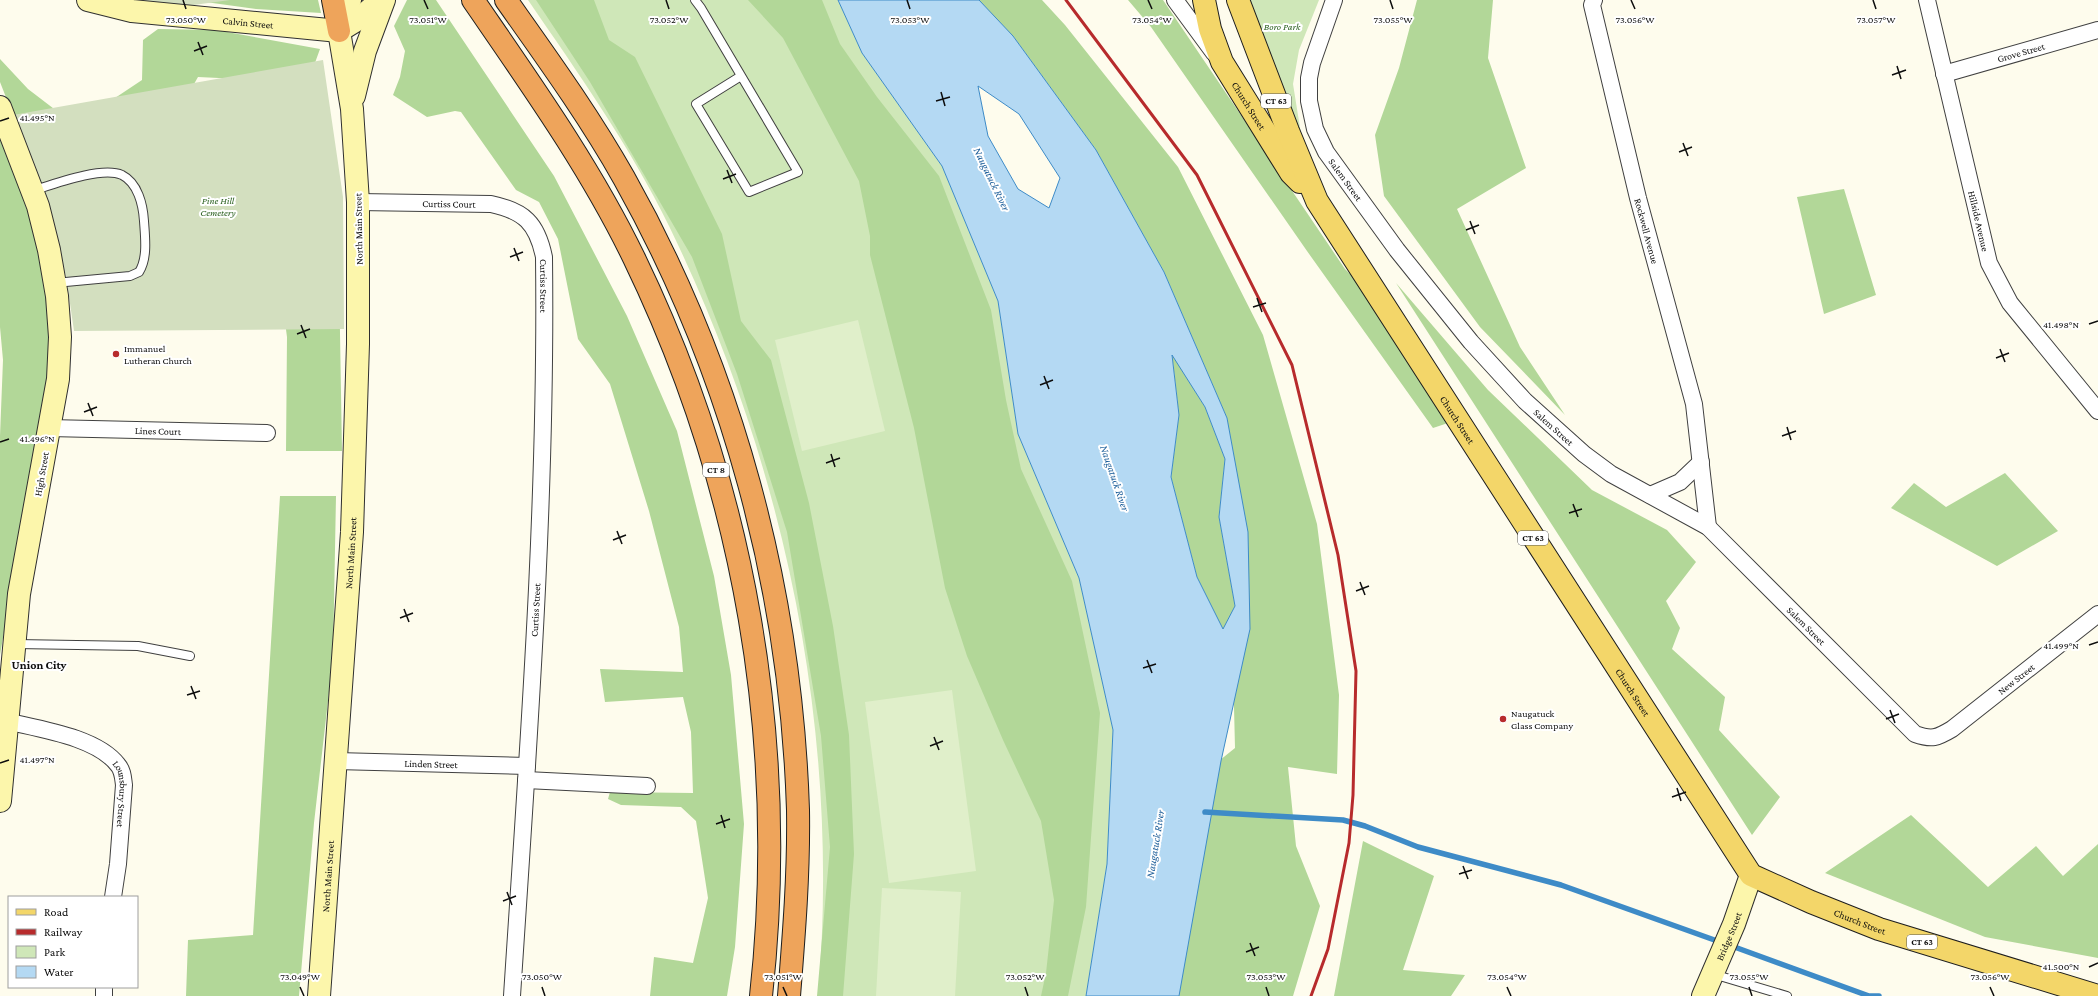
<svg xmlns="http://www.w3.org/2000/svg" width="2098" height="996" font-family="'Crimson Pro',serif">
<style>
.green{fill:#cfe7b8}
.forest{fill:#b2d798}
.cemetery{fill:#d3dfbf}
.pitch{fill:#e0efca}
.water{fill:#b4d9f3;stroke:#3e8bc7;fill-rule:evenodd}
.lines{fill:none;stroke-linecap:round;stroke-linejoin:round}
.stream{stroke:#3e8bc7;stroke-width:5.5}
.lane-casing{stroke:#404040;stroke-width:10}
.street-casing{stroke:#404040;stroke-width:18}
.secondary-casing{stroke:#2f2f2f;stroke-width:24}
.primary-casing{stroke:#1e1e1e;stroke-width:24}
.highway-casing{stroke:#1e1e1e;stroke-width:24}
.lane{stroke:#fff;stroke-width:8}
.street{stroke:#fff;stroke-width:16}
.secondary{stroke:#fcf6ab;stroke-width:22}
.primary{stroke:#f3d669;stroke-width:22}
.highway{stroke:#eea45b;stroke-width:22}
.rail{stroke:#b72b2c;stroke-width:3}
.ticks{fill:none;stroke:#0d0d0d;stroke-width:1.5}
.poi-dot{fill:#b72b2c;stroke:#fff;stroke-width:1.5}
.labels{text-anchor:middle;stroke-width:4;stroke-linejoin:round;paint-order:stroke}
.shield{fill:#fff;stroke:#565656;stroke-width:1}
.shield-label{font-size:9px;font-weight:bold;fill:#0d0d0d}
.street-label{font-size:10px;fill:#0d0d0d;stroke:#fff}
.park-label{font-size:10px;font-style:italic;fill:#2b6120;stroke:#fff}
.poi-label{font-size:10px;fill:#0d0d0d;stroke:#fff;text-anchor:start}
.water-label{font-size:11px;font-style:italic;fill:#1b5d99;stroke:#fff}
.quarter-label{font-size:12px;font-weight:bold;fill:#0d0d0d;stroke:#fff}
.ticks-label{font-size:10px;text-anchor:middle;fill:#0d0d0d;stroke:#fff;stroke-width:4;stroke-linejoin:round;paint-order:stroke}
</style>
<rect width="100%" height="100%" fill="#fefced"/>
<!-- green -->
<path class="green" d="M528,0H838L862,53L942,166L998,301L1018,434L1079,578L1113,730L1107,864L1086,996H818C841,732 785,464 669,226C630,146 578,73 528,0Z
M1248,0H1319L1299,50L1293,84L1301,134Z"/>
<!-- forest -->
<path class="forest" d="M191,0H318L321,13L256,9Z
M407,0H436L554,176L627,316L677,431L714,576L731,675L744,824L735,947L727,996H650L654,957L693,963L708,898L696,821L681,807L621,805L608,799L610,792L693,793L691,732L683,697L605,702L600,669L683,672L679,627L649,511L610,384L578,339L558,239L539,202L516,190L461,112L455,111L427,117L393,95L400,77L405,51L394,26Z
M536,0H594L609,40L635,57L722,234L741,321L771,360L809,503L833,626L849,735L854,854L843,996H817L830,847L821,736L787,532L737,374L692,257L590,82Z
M748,0H822L840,44L877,97L939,176L991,310L1006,400L1021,469L1072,581L1100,713L1086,907L1068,996H1041L1046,973L1054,900L1041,821L1003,740L967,656L945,588L914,428L870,255V236L859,181L783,38Z
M978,0H1042L1065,25L1178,167L1263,335L1317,524L1339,695L1337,774L1288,767L1296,846L1320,906L1293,996H1158L1199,777L1235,748L1233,666L1250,629L1227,418L1164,272L1096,150L1013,36Z
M1128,0H1163L1345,269L1353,277L1448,423L1433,428L1307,251L1151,27Z
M1417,0H1493L1488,58L1526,168L1457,209L1520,347L1565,415L1480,327L1384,196L1375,135L1399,68Z
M158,29L216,30L320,49L308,82L198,77L174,119L40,156L11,110L0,82V59L28,89L62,115L103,106L142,80L143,40Z
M0,133L30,203L55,340L0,655V436L3,360L0,327Z
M1844,189L1876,295L1824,314L1797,197Z
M338,215L342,451H286L287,337L272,224Z
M1396,283L1488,390L1592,490L1667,530L1696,562L1666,601L1680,628L1672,649L1725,697L1719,730L1780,797L1752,835Z
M1172,354L1205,407L1225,459L1219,517L1235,606L1223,630L1197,577L1171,477L1179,415Z
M2005,473L2058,531L1997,566L1891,508L1914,483L1946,507Z
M280,496H336L333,657L314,823L299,996H186L188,940L253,935Z
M1911,815L1988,887L2036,846L2063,876L2098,844V958L1985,937L1825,873Z
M1363,841L1434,876L1403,970L1465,975L1451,996H1334Z"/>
<!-- cemetery -->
<path class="cemetery" d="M140,0H230L179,7Z
M323,60L343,197L344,329L74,331L66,276L13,115Z"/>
<!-- pitch -->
<path class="pitch" d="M858,320L885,431L802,451L775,340Z
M952,690L976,871L889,883L865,702Z
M882,888L961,892L955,996H876Z"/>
<!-- water -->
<path class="water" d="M838,0H979L1013,36L1096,150L1164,272L1227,418L1248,532L1250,629L1221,761L1179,996H1086L1107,864L1113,730L1079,578L1018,434L998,301L942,166L862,53ZM978,86L1019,114L1060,178L1049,208L1018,189L988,136ZM1172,355L1205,407L1225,459L1219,517L1235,606L1223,629L1197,577L1171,477L1179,415Z"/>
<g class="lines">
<!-- stream -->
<path class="stream" d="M1205,812L1343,820L1365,826L1418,847L1561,885L1720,942
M1729,945L1869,996H1879"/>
<!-- lane casing -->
<g class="lane-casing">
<path id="lane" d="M695,0L701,8L798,172L749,192L696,104L741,76
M32,191C54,184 102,166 122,175C138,183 143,205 144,221C145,237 148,258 139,272L130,276L55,283
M16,644L138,646L190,656
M1713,974L1787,996"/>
</g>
<!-- street casing -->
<g class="street-casing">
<g id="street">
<path d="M1175,0L1214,53"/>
<path id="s1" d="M1334,0L1312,63L1309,78V101L1315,129L1326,152L1397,250L1471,342L1525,401L1584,454L1611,474L1708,527L1915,734C1932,740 1937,738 1952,729L2098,614"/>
<path id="s2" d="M1594,0L1592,5L1638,198L1694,404L1708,527"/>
<path id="s3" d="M1927,0L1989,263L2010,303L2098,411"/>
<path id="s4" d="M1944,74L2098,30"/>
<path id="s5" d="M358,202L491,204C524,211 537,223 544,257C547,503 528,750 512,996"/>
<path id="s6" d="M49,428L267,433"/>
<path d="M1650,495L1680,482L1701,462"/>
<path id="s7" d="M6,721C39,729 97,737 118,765C123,771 123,778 124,785L118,864L113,897"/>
<path id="s8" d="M336,761L527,766"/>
<path d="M526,780L647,786"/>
<path d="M104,996V987"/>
</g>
</g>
<!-- secondary casing -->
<g class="secondary-casing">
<g id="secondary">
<path id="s9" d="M88,0L132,11L339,31"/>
<path d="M339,31L360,18L381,0"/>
<path d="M354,96L365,51L384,0"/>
<path d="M0,107L38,206L49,250L57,296L60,337L58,379L19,594L0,801"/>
<path id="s10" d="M319,996L352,532L358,344V202L352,109L339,31L344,9L350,0"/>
<path id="s11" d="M1703,996L1734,924L1751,875"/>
</g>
</g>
<!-- primary casing -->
<g class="primary-casing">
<g id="primary">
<path id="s12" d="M1204,0L1210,29L1222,62L1291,173L1300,182"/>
<path id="s13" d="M1238,0L1288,131L1317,201L1751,875L1811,902L1879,929L2098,996"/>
</g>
</g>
<!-- highway casing -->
<g class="highway-casing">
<path id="highway" d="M333,0L339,31
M473,0C530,83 590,167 634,258C745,487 789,743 761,996
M506,0C547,58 589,116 624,178C732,370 791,589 798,810C799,872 794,934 789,996"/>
</g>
<!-- lane -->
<use href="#lane" class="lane"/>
<!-- street -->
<use href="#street" class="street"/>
<!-- secondary -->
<use href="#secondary" class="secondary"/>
<!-- primary -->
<use href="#primary" class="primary"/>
<!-- highway -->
<use href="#highway" class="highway"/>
<!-- rail -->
<path class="rail" d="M1066,0L1197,175L1292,365L1338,555L1356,671L1353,795L1349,843L1328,949L1311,996"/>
</g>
<!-- ticks -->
<path class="ticks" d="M183,0L186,9M424,0L428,9M666,0L669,9M907,0L910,9M1148,0L1152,9M1390,0L1393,9M1631,0L1635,9M1873,0L1876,9M198,42L203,55M194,51L207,46M1897,66L1901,79M1892,75L1906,70M941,92L945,106M936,101L950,97M0,121L9,118M1683,143L1688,156M1679,152L1692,147M727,170L732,183M723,179L736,174M1470,221L1475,234M1466,230L1479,225M514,248L519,261M510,257L523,252M1257,298L1262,312M1253,307L1266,303M2089,324L2098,321M301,325L306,338M297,334L310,329M2000,349L2005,362M1996,358L2009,353M1044,376L1049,389M1040,385L1053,380M88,403L93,416M84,412L97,407M1787,427L1791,440M1782,436L1796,431M0,442L9,439M831,454L835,467M826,463L840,458M1573,504L1578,517M1569,513L1582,509M617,531L622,544M613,540L626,535M1360,582L1365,595M1356,591L1369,586M404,609L409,622M400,618L413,613M2089,645L2098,642M1147,660L1152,673M1143,668L1156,664M191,686L196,699M187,695L200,691M1890,710L1895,723M1886,719L1899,714M934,737L939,750M930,746L943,741M0,763L9,760M1677,788L1681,801M1672,797L1686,792M721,815L725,828M716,824L730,819M1463,866L1468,879M1459,874L1472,870M507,892L512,905M503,901L516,896M1250,943L1255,956M1246,952L1259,947M2089,967L2098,963M300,987L304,996M542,987L545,996M783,987L787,996M1025,987L1028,996M1266,987L1269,996M1507,987L1511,996M1749,987L1752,996M1990,987L1994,996"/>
<!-- markers -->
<g class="poi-dot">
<circle cx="116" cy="354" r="4"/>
<circle cx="1503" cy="719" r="4"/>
</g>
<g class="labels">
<!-- shield labels -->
<g class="shield">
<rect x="1261" y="94" width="30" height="14" rx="3"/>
<rect x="703" y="463" width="26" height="14" rx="3"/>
<rect x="1518" y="531" width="30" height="14" rx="3"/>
<rect x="1907" y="935" width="30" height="14" rx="3"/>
</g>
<g class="shield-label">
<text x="1276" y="104">CT 63</text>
<text x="716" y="473">CT 8</text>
<text x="1533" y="541">CT 63</text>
<text x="1922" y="945">CT 63</text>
</g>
<!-- street labels -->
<g class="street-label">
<text dy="4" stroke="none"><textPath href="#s9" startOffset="162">Calvin Street</textPath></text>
<text dy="4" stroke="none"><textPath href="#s4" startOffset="80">Grove Street</textPath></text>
<text dy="4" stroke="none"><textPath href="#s12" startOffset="116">Church Street</textPath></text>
<text dy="4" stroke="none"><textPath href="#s1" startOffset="193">Salem Street</textPath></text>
<text dy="4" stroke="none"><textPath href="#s5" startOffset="91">Curtiss Court</textPath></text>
<text dy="4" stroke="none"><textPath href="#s3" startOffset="227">Hillside Avenue</textPath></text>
<text transform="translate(358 229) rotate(-91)" y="4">North Main Street</text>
<text dy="4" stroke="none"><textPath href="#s2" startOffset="238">Rockwell Avenue</textPath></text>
<text dy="4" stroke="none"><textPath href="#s5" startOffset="243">Curtiss Street</textPath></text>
<text dy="4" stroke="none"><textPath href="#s13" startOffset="476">Church Street</textPath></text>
<text dy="4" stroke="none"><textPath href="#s1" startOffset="517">Salem Street</textPath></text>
<text dy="4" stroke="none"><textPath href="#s6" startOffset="109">Lines Court</textPath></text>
<text transform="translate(41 474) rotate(-80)" y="4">High Street</text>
<text dy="4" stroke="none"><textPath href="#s10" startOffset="444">North Main Street</textPath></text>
<text transform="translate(535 610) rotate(-87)" y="4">Curtiss Street</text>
<text dy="4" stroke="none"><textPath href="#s1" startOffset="841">Salem Street</textPath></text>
<text dy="4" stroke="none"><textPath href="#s1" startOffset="1115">New Street</textPath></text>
<text dy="4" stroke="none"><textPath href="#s13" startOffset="800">Church Street</textPath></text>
<text dy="4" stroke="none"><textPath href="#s8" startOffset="95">Linden Street</textPath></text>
<text dy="4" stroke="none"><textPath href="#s7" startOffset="152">Lounsbury Street</textPath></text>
<text dy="4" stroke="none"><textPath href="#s10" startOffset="120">North Main Street</textPath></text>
<text dy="4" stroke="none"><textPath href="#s13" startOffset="1136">Church Street</textPath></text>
<text dy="4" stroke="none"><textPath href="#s11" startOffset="65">Bridge Street</textPath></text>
</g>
<!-- park labels -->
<g class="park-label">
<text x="1282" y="30">Boro Park</text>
<text x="218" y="204">Pine Hill<tspan x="218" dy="12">Cemetery</tspan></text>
</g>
<!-- poi labels -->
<g class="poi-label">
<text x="124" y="352">Immanuel<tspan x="124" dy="12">Lutheran Church</tspan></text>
<text x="1511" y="717">Naugatuck<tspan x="1511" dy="12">Glass Company</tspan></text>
</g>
<!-- water labels -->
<g class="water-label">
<text transform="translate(992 179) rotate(64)" y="4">Naugatuck River</text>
<text transform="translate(1115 478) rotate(71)" y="4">Naugatuck River</text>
<text transform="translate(1155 844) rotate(-81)" y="4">Naugatuck River</text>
</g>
<!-- quarter labels -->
<g class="quarter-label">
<text x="39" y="669">Union City</text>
</g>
</g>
<g class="ticks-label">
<text x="1393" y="23">73.055°W</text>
<text x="1876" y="23">73.057°W</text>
<text x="186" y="23">73.050°W</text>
<text x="428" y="23">73.051°W</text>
<text x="669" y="23">73.052°W</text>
<text x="910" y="23">73.053°W</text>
<text x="1152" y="23">73.054°W</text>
<text x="1635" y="23">73.056°W</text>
<text x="37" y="121">41.495°N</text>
<text x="2061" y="328">41.498°N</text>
<text x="37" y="442">41.496°N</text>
<text x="2061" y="649">41.499°N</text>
<text x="37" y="763">41.497°N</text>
<text x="2061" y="970">41.500°N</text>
<text x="300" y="980">73.049°W</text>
<text x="542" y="980">73.050°W</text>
<text x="783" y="980">73.051°W</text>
<text x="1025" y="980">73.052°W</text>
<text x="1266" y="980">73.053°W</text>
<text x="1507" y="980">73.054°W</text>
<text x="1749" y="980">73.055°W</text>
<text x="1990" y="980">73.056°W</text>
</g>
<!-- legend -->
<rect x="8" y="896" width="130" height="92" fill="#ffffff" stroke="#9e9e9e"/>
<rect x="16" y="909" width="20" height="6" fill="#f3d669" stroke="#9e9e9e"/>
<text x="44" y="916" font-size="12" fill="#0d0d0d">Road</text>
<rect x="16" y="929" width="20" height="6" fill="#b72b2c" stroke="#9e9e9e"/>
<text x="44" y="936" font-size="12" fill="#0d0d0d">Railway</text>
<rect x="16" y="946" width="20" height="12" fill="#cfe7b8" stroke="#9e9e9e"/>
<text x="44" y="956" font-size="12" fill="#0d0d0d">Park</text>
<rect x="16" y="966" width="20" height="12" fill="#b4d9f3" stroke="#9e9e9e"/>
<text x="44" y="976" font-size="12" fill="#0d0d0d">Water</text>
</svg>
